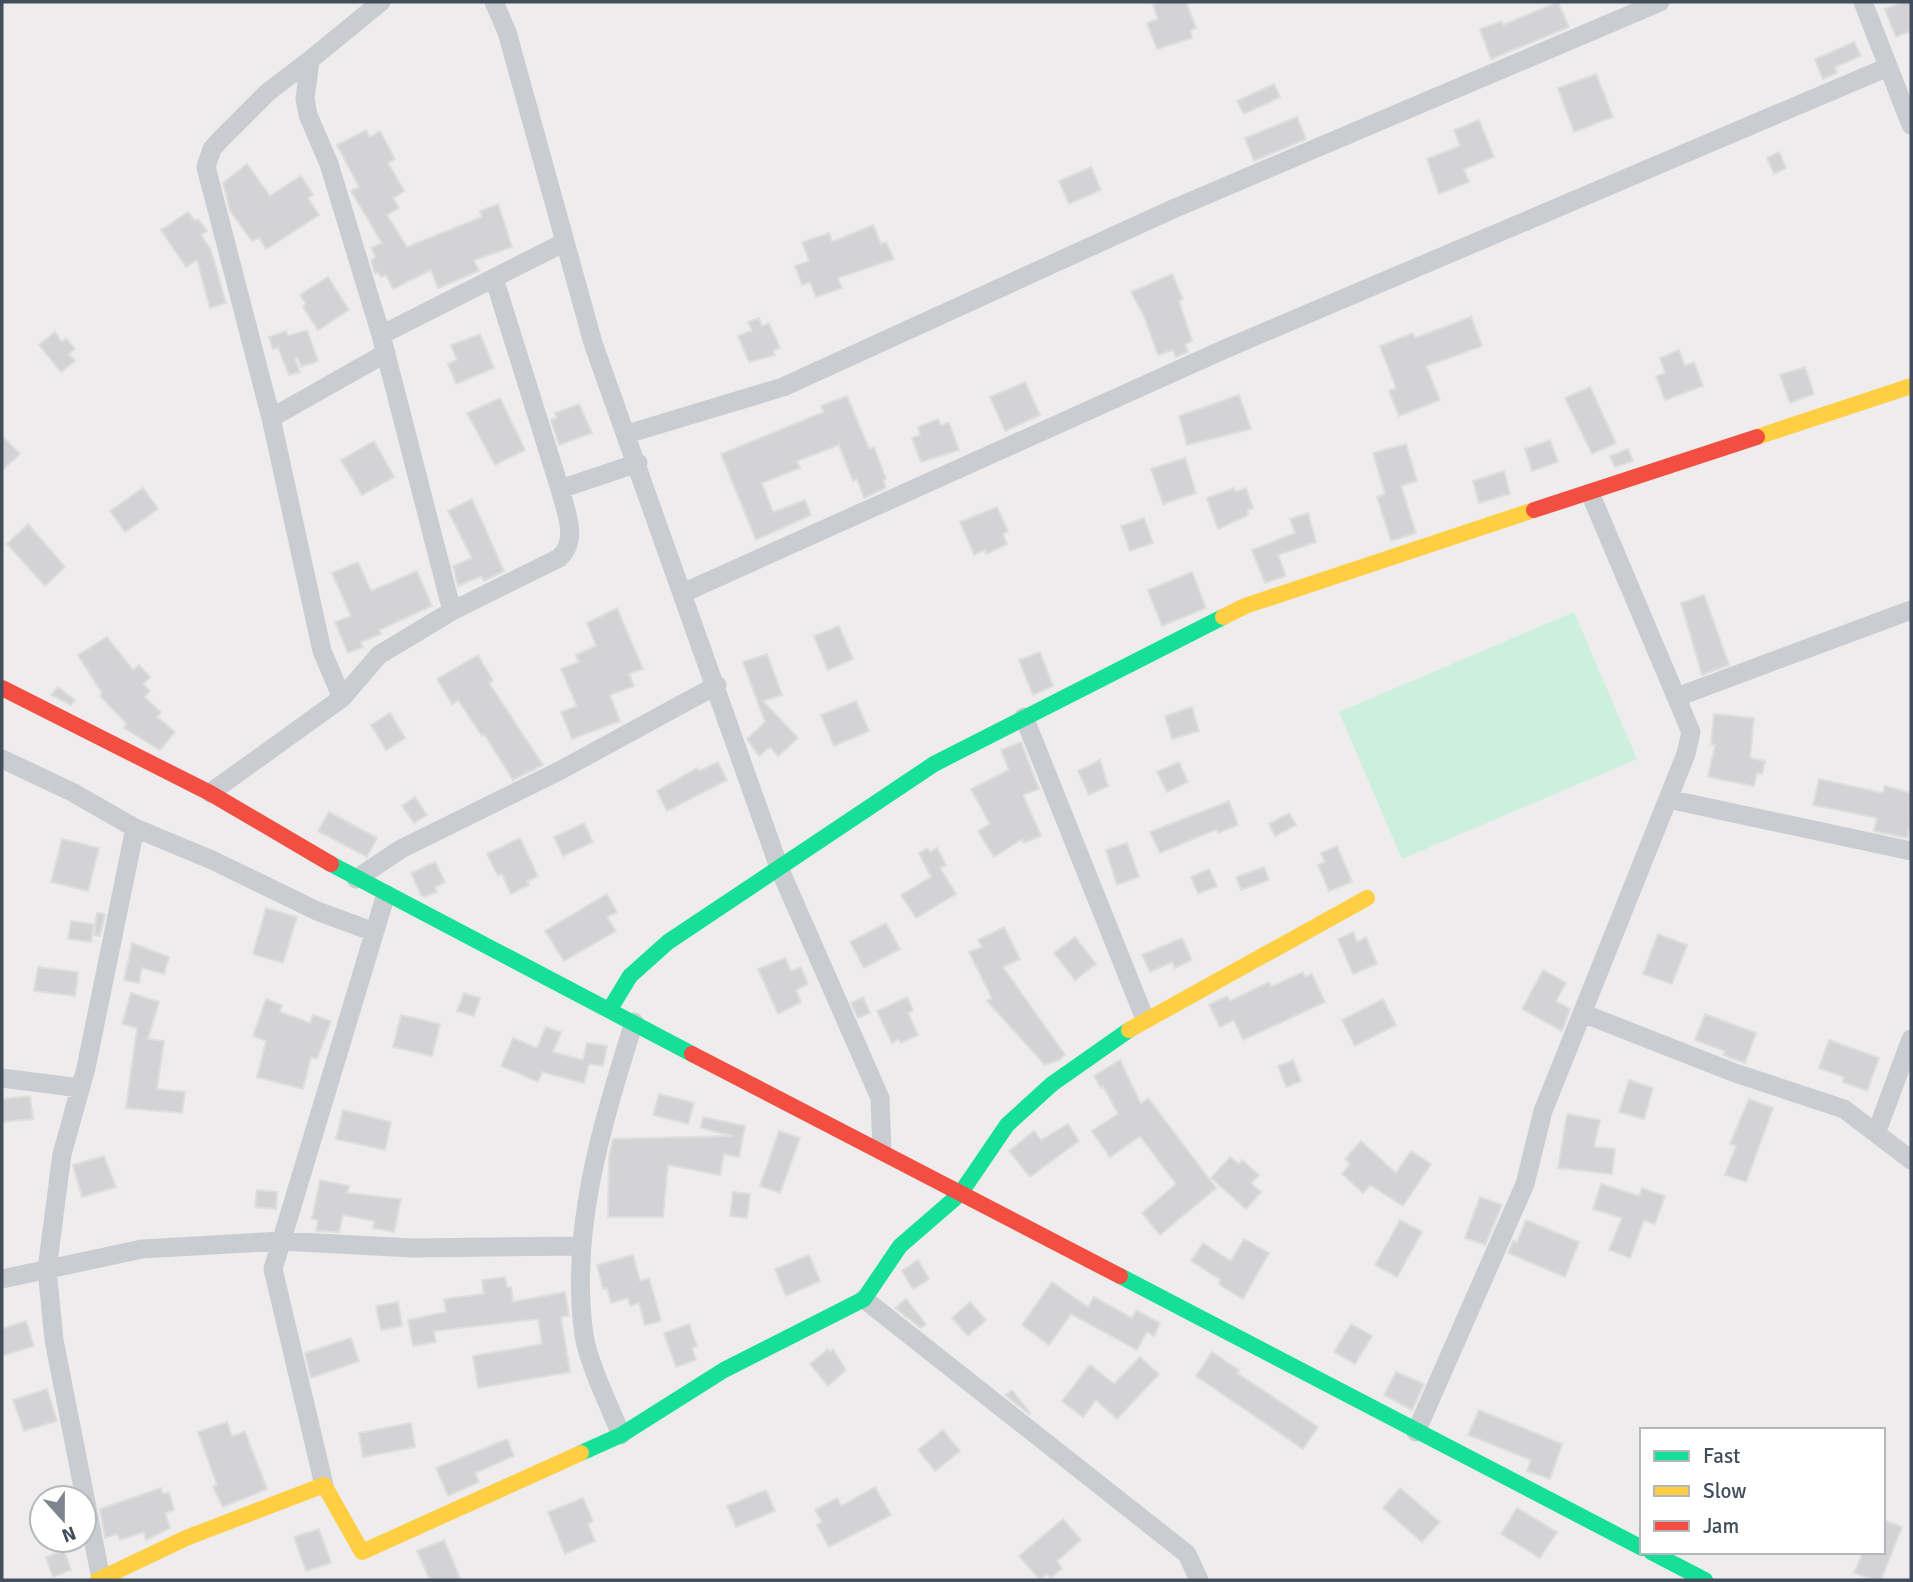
<svg xmlns="http://www.w3.org/2000/svg" width="1913" height="1582" font-family="Signika,sans-serif">
<style>
.green{fill:#cdf0dc}
.building{fill:#d3d3d5;stroke:#dededf;stroke-width:2}
.lines{fill:none;stroke-linecap:round;stroke-linejoin:round}
.street{stroke:#c9cdd1;stroke-width:19}
.fast{stroke:#16e098;stroke-width:16}
.slow{stroke:#ffcf43;stroke-width:16}
.jam{stroke:#f24e42;stroke-width:16}
</style>
<rect width="100%" height="100%" fill="#eeecec"/>
<!-- green -->
<path class="green" d="M1574,612L1637,759L1402,859L1339,712Z"/>
<!-- building -->
<path class="building" d="M1161,2H1186L1196,28L1190,31L1192,38L1157,49L1147,23L1158,19L1153,5Z
M1558,2L1569,27L1491,59L1480,29L1502,21L1503,25Z
M1903,2H1911V31L1896,37L1885,9Z
M1854,42L1861,56L1835,67L1837,73L1823,79L1815,59Z
M1596,74L1613,117L1574,132L1558,88Z
M1274,84L1280,97L1244,114L1237,101Z
M1297,117L1306,139L1254,161L1245,138Z
M1479,120L1494,157L1464,169L1469,182L1439,194L1427,159L1460,146L1454,130Z
M366,130L370,137L380,131L395,159L388,163L404,191L393,198L399,208L387,215L407,247L482,217L480,211L498,204L512,247L474,260L479,271L438,288L431,270L393,289L386,275L381,277L378,272L375,274L371,260L376,257L371,248L382,243L351,191L359,187L337,145Z
M1779,152L1786,168L1774,174L1767,158Z
M247,164L270,196L301,176L313,195L308,198L319,215L266,249L259,238L252,241L230,211L223,183Z
M1091,167L1101,190L1069,204L1059,181Z
M188,212L195,221L198,219L207,231L201,235L211,250L226,303L210,308L197,260L186,267L161,230Z
M873,225L881,244L886,242L894,259L838,278L842,288L816,297L810,282L802,285L795,266L809,261L802,242L829,233L832,242Z
M1172,274L1183,299L1179,301L1192,341L1185,344L1188,352L1176,357L1173,350L1158,355L1144,316L1131,292Z
M328,277L349,310L318,330L303,307L306,304L300,295Z
M1471,317L1482,346L1426,366L1440,400L1399,416L1389,391L1396,388L1380,346L1413,333L1415,338Z
M759,318L762,326L769,323L780,348L773,351L775,355L749,362L738,336L752,330L748,322Z
M307,330L318,361L301,367L298,358L295,359L300,372L289,375L278,347L273,349L269,337L286,331L288,336Z
M55,332L62,342L66,338L75,349L69,354L75,361L61,372L39,345Z
M480,334L494,368L456,384L448,364L457,360L451,345Z
M1679,350L1685,366L1694,362L1703,386L1665,400L1656,376L1665,373L1660,358Z
M1805,367L1814,394L1790,403L1780,375Z
M1025,382L1040,415L1005,431L990,397Z
M1590,387L1616,443L1592,454L1565,398Z
M1239,395L1251,429L1187,445L1179,416Z
M847,396L869,449L874,447L886,479L883,480L886,488L864,498L857,479L853,481L839,445L797,461L800,468L762,483L773,512L805,500L811,515L756,540L721,454L824,412L821,406Z
M500,398L525,450L495,465L467,413Z
M579,404L592,433L559,445L551,420L557,418L555,413Z
M938,419L941,425L949,423L959,450L921,462L912,438L920,435L918,427Z
M2,436L20,454L2,471Z
M1550,440L1558,462L1532,471L1525,449Z
M374,441L394,477L362,495L341,460Z
M1406,444L1417,481L1401,486L1416,533L1391,541L1377,497L1385,494L1373,453Z
M1628,449L1633,461L1615,467L1610,456Z
M1185,458L1196,493L1163,504L1151,469Z
M1504,471L1510,494L1479,503L1473,481Z
M143,488L158,509L125,532L110,511Z
M1234,488L1235,492L1246,488L1253,508L1247,510L1248,515L1218,529L1207,498Z
M472,499L504,571L484,581L481,576L458,586L453,566L472,558L448,511Z
M997,507L1008,531L1003,534L1007,544L986,554L985,550L974,555L960,522Z
M1308,513L1316,542L1278,555L1286,576L1265,583L1252,550L1295,533L1290,519Z
M1144,518L1153,543L1130,551L1121,526Z
M28,524L65,567L45,586L7,544Z
M358,562L371,591L417,571L432,606L379,630L381,634L361,642L363,647L348,653L335,622L351,616L332,573Z
M1192,572L1206,608L1162,626L1148,590Z
M1704,595L1729,665L1702,675L1681,603Z
M617,608L643,669L629,674L634,686L610,695L620,721L572,739L561,712L577,706L561,669L579,662L576,655L596,646L587,623Z
M839,626L853,659L828,670L814,636Z
M107,637L133,670L139,665L150,677L143,684L150,691L144,697L161,712L157,717L175,732L160,750L124,728L127,724L100,696L102,693L78,655Z
M1040,652L1053,686L1033,695L1019,660Z
M767,654L782,695L763,701L798,738L778,756L770,747L759,756L747,739L765,722L743,662Z
M478,655L493,681L489,683L543,765L513,780L484,734L482,736L458,700L452,704L437,679Z
M58,687L75,700L71,705L51,695Z
M856,701L869,731L834,746L821,715Z
M1192,707L1199,731L1172,739L1165,716Z
M390,713L405,738L386,750L371,725Z
M1714,714L1754,718L1750,758L1765,761L1762,774L1757,773L1754,786L1708,777L1715,745L1711,744Z
M1021,742L1039,789L1023,795L1041,836L1024,843L1022,839L994,857L978,831L990,824L971,789L1009,770L1001,750Z
M1100,760L1108,786L1089,795L1078,771Z
M718,762L727,780L667,811L657,791L697,768L699,771Z
M1179,762L1188,782L1167,792L1157,772Z
M1819,779L1883,793L1885,786L1911,793V820L1907,838L1874,831L1877,818L1813,805Z
M415,797L427,815L414,823L402,806Z
M1229,801L1238,825L1218,833L1217,829L1160,853L1150,832Z
M329,812L377,838L367,857L318,831Z
M1289,813L1296,825L1275,836L1269,824Z
M584,823L593,842L563,856L554,837Z
M520,838L538,876L527,881L529,885L511,894L502,874L498,876L487,854Z
M62,839L99,848L88,891L51,882Z
M1127,843L1139,877L1117,885L1106,850Z
M1337,846L1352,882L1329,891L1318,865L1325,862L1321,853Z
M928,848L930,852L937,848L946,865L940,868L956,894L916,918L901,895L931,877L919,853Z
M435,862L445,882L435,887L437,892L425,897L421,895L411,873Z
M1264,867L1269,880L1241,890L1236,877Z
M1209,869L1217,886L1198,894L1191,877Z
M607,894L617,912L607,917L616,931L564,961L545,931Z
M266,908L297,917L283,963L253,954Z
M97,913L105,914L100,936L94,935Z
M71,921L94,924L91,942L68,939Z
M886,923L900,949L864,968L850,942Z
M1004,927L1020,959L1003,967L1065,1055L1059,1060L1045,1065L987,1001L992,998L969,952L982,947L978,940Z
M1353,932L1357,942L1366,937L1377,964L1353,974L1338,939Z
M1658,934L1687,945L1672,984L1643,974Z
M1075,937L1096,964L1075,980L1054,953Z
M1182,938L1192,960L1175,968L1172,962L1150,972L1142,955Z
M132,943L169,957L164,974L142,968L139,983L124,980Z
M785,958L791,971L801,967L808,984L796,990L801,1002L778,1014L758,969Z
M38,967L78,972L75,996L34,991Z
M1543,970L1566,983L1556,1001L1570,1009L1562,1031L1522,1009Z
M1303,972L1305,977L1312,974L1325,1002L1243,1040L1234,1020L1220,1027L1209,1005L1227,996L1230,1001L1269,982L1271,987Z
M131,993L159,1002L148,1039L164,1041L157,1089L185,1092L182,1113L126,1108L137,1028L122,1024Z
M464,993L480,998L474,1016L457,1011Z
M863,997L870,1013L858,1018L851,1003Z
M907,997L913,1010L908,1013L918,1035L901,1043L899,1039L892,1043L877,1011Z
M266,999L282,1005L280,1012L310,1023L313,1015L331,1021L317,1059L311,1057L303,1089L257,1077L266,1041L253,1036Z
M1383,999L1396,1025L1355,1046L1342,1020Z
M1705,1014L1756,1033L1745,1063L1723,1055L1725,1051L1695,1040Z
M401,1015L440,1024L432,1056L393,1047Z
M546,1027L561,1032L553,1052L583,1060L587,1043L607,1046L603,1066L589,1064L584,1083L542,1072L538,1082L501,1066L513,1038L537,1048Z
M1829,1040L1879,1058L1867,1091L1843,1082L1844,1077L1819,1068Z
M1120,1060L1141,1104L1148,1098L1216,1188L1160,1235L1142,1213L1176,1184L1140,1136L1110,1157L1092,1131L1118,1114L1103,1086L1101,1088L1094,1076Z
M1293,1060L1301,1081L1286,1087L1278,1066Z
M1629,1080L1653,1088L1644,1119L1619,1112Z
M659,1094L694,1103L688,1124L653,1115Z
M30,1096L33,1119L2,1122V1099Z
M1749,1099L1773,1108L1746,1182L1725,1175L1736,1146L1730,1144Z
M343,1110L391,1122L385,1150L336,1139Z
M1567,1114L1600,1120L1594,1147L1615,1149L1612,1174L1558,1168Z
M703,1117L745,1126L739,1157L724,1154L720,1175L668,1165L663,1217H608L609,1157L613,1139L733,1136L701,1128Z
M1068,1124L1079,1141L1030,1177L1009,1151L1034,1131L1041,1140Z
M779,1131L800,1138L780,1193L760,1186Z
M1361,1141L1396,1173L1411,1151L1431,1164L1403,1206L1370,1185L1363,1193L1342,1174L1350,1164L1345,1159Z
M104,1156L116,1187L82,1197L73,1165Z
M1230,1157L1239,1164L1242,1160L1259,1175L1251,1183L1261,1192L1246,1209L1211,1178Z
M320,1180L349,1186L347,1193L401,1199L394,1232L373,1228L374,1221L343,1215L339,1232L316,1231L318,1220L312,1219Z
M1601,1184L1639,1196L1642,1188L1665,1196L1655,1224L1644,1220L1630,1258L1609,1250L1622,1218L1593,1209Z
M257,1190L277,1192L276,1209L255,1207Z
M733,1192L750,1194L747,1218L730,1216Z
M1480,1197L1502,1205L1485,1245L1465,1238Z
M1400,1220L1422,1232L1397,1277L1375,1265Z
M1526,1220L1579,1242L1565,1277L1508,1253L1513,1241L1517,1242Z
M1244,1239L1269,1253L1243,1299L1223,1287L1219,1283L1221,1280L1191,1261L1203,1243L1231,1261Z
M633,1255L640,1281L649,1278L661,1321L645,1325L639,1303L630,1306L628,1298L611,1303L607,1288L603,1289L597,1265Z
M809,1255L820,1281L786,1296L775,1269Z
M918,1260L929,1279L913,1289L902,1271Z
M505,1277L507,1287H511L513,1302L565,1292L569,1316L561,1317L570,1372L478,1388L473,1356L542,1344L538,1319L434,1331L436,1342L413,1346L408,1320L446,1312L444,1299L484,1294L482,1280Z
M1052,1282L1088,1307L1094,1297L1132,1318L1136,1310L1160,1323L1154,1336L1147,1332L1137,1350L1071,1314L1049,1345L1022,1325Z
M906,1299L926,1324L921,1328L895,1308Z
M398,1302L402,1326L381,1330L376,1306Z
M970,1302L986,1320L968,1336L952,1318Z
M26,1321L34,1346L2,1356V1329Z
M689,1324L697,1346L692,1348L696,1360L676,1367L664,1333Z
M1351,1324L1372,1336L1355,1364L1334,1352Z
M351,1338L359,1361L311,1378L305,1353Z
M828,1349L830,1352L833,1349L846,1370L828,1386L810,1364Z
M1212,1352L1239,1370L1237,1373L1318,1427L1303,1449L1196,1376Z
M1140,1357L1159,1374L1117,1419L1096,1400L1083,1417L1062,1401L1090,1365L1114,1384Z
M1396,1372L1424,1384L1412,1410L1384,1395Z
M47,1389L57,1421L24,1431L13,1400Z
M1012,1390L1030,1413L1029,1414L1005,1395Z
M1479,1410L1562,1444L1550,1479L1527,1471L1531,1460L1468,1435Z
M227,1422L232,1436L245,1432L267,1489L223,1507L213,1487L217,1485L198,1432Z
M411,1423L415,1447L363,1457L359,1433Z
M943,1430L960,1451L935,1471L918,1450Z
M507,1439L514,1456L475,1473L479,1482L448,1496L436,1468Z
M875,1487L891,1515L829,1547L817,1525L822,1522L815,1510L837,1498L841,1506Z
M161,1488L163,1494L169,1492L174,1510L165,1513L170,1528L146,1540L144,1532L120,1540L117,1534L105,1538L100,1509Z
M1400,1488L1440,1522L1422,1542L1383,1508Z
M766,1490L775,1511L736,1527L727,1506Z
M583,1498L593,1521L588,1524L595,1541L565,1554L548,1512Z
M1517,1508L1557,1532L1540,1558L1501,1534Z
M1063,1519L1081,1540L1057,1561L1062,1568L1051,1578L1047,1574L1040,1580L1019,1556Z
M1883,1520L1902,1527L1881,1580H1874L1854,1573L1863,1552H1883Z
M319,1529L331,1563L306,1571L294,1537Z
M444,1540L461,1580H430L417,1551Z
M64,1550L71,1570L53,1577L46,1557Z"/>
<g class="lines">
<!-- street -->
<path class="street" d="M381,2L310,60L305,99L308,115L329,164L381,335L452,611
M494,2L507,32L593,343L780,870L880,1098L882,1151
M1863,2L1911,125
M310,60L268,92L219,141L212,149L206,167L271,418L322,651L342,698
M494,278L560,489
M381,335L565,242
M271,418L386,353
M627,434L783,387L1173,209L1660,2
M683,593L1225,349L1888,67
M1677,697L1911,610
M1024,717L1145,1019
M2,759L72,792L135,828L212,860L317,911L374,932
M210,793L342,698L379,655L452,611L559,558C579,540 566,512 560,489L638,463
M1668,799L1911,851
M356,879L401,849L559,771L717,685
M1582,1013L1735,1073L1844,1109L1911,1160
M2,1078L80,1088
M1877,1131L1911,1039
M2,1279L142,1249L280,1241L413,1248L579,1246
M864,1299L1187,1554L1199,1580
M1416,1432L1525,1184L1543,1111L1686,754L1691,732L1590,493
M621,1435C610,1407 588,1363 584,1335C569,1229 603,1122 634,1022
M324,1485L273,1269L386,894
M101,1579L54,1340L47,1269L62,1154L86,1068L135,828"/>
<!-- fast -->
<path class="fast" d="M331,864L692,1054
M610,1009L630,976L668,942L934,764L1223,617
M1120,1276L1642,1548
M581,1453L621,1435L724,1370L864,1299L900,1246L960,1194L1007,1125L1052,1084L1129,1030
M1651,1552L1705,1580"/>
<!-- slow -->
<path class="slow" d="M1757,437L1911,386
M1223,617L1245,606L1534,510
M1129,1030L1367,898
M98,1580L186,1538L324,1485L362,1552L581,1453"/>
<!-- jam -->
<path class="jam" d="M1534,510L1757,437
M2,688L210,793L331,864
M692,1054L1120,1276"/>
</g>
<!-- border -->
<rect width="1913" height="1582" fill="none" stroke="#424e5b" stroke-width="7"/>
<!-- legend -->
<rect x="1640" y="1428" width="245" height="126" fill="#ffffff" stroke="#b3b8bd" stroke-width="2"/>
<rect x="1654" y="1451" width="35" height="10" fill="#16e098" stroke="#b3b8bd" stroke-width="2"/>
<text x="1703" y="1463" font-size="21" fill="#424e5b">Fast</text>
<rect x="1654" y="1486" width="35" height="10" fill="#ffcf43" stroke="#b3b8bd" stroke-width="2"/>
<text x="1703" y="1498" font-size="21" fill="#424e5b">Slow</text>
<rect x="1654" y="1521" width="35" height="10" fill="#f24e42" stroke="#b3b8bd" stroke-width="2"/>
<text x="1703" y="1533" font-size="21" fill="#424e5b">Jam</text>
<!-- north arrow -->
<g transform="translate(63 1519) rotate(159)"><circle r="33" fill="#ffffff" stroke="#b3b8bd" stroke-width="2"/>
<path d="M0-5L12 26L0 18L-12 26Z" fill="#7e858e"/>
<text y="-10" font-size="19" font-weight="bold" text-anchor="middle" fill="#424e5b">N</text>
</g>
</svg>
